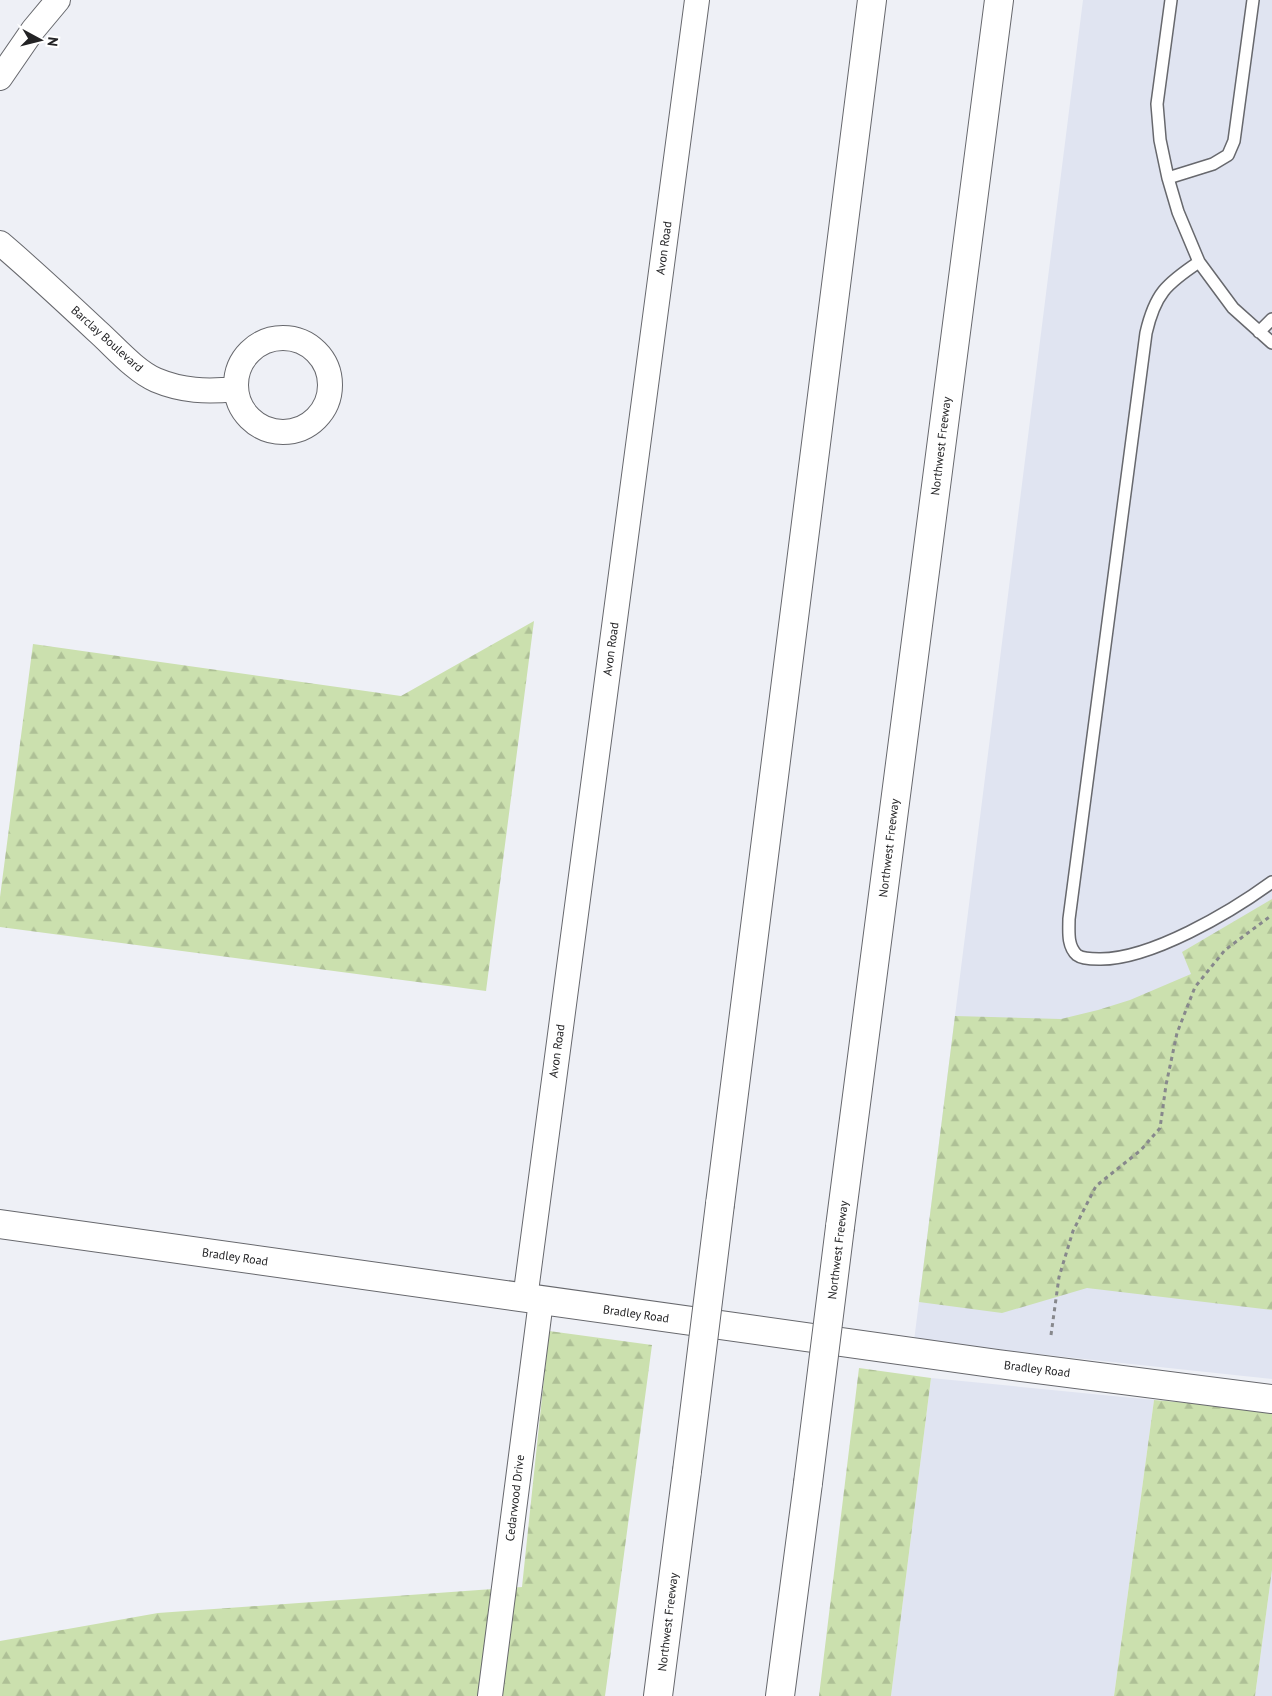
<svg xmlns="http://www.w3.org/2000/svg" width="1272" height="1696" font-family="'PT Sans',sans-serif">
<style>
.built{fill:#e0e4f1}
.forest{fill:url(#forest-firs)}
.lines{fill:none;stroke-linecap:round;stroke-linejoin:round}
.lane-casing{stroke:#67686d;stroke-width:14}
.street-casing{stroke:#67686d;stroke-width:26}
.secondary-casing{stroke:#67686d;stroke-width:30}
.highway-casing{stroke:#67686d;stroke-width:30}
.path{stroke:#87888c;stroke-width:3;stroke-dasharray:4 4;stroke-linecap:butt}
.lane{stroke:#fff;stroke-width:11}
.street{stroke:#fff;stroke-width:24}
.secondary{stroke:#fff;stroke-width:28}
.highway{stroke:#fff;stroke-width:28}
.highway-bridge-casing{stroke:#67686d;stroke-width:30;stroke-linecap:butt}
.highway-bridge{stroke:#fff;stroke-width:28}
.labels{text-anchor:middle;stroke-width:5;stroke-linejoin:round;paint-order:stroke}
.street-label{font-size:12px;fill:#232325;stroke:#fff}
</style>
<defs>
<pattern id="forest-firs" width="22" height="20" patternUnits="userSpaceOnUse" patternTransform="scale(1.25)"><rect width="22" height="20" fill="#cbe0ae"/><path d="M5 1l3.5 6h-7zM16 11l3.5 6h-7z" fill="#aec096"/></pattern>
</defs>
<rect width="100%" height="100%" fill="#eef0f6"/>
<!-- built -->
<path class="built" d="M1083,0H1272V1379L914,1341Z
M931,1378L1154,1400L1114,1696H891Z
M1272,1570V1696H1255Z"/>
<!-- forest -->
<path class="forest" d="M534,621L486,991L0,927V897L33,644L401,696Z
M1272,899V1310L1087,1288L1002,1313L919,1302L955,1016L1061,1019L1098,1010L1130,1000L1191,974L1182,952Z
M549,1331L652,1345L605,1696H0V1641L158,1613L522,1587Z
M859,1368L931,1378L891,1696H819Z
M1154,1400L1272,1410V1570L1255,1696H1114Z"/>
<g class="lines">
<!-- lane casing -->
<g class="lane-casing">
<path id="lane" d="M1171,0L1157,104L1160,140L1168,178L1178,212L1199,262L1233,308L1272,343
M1168,178L1213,164L1228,155L1234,141L1253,0
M1199,262C1166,284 1155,294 1146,333L1069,919C1069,931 1067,946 1077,955C1082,959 1093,959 1099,959C1150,960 1231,912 1272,882
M1259,332L1272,319"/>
</g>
<!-- street casing -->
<g class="street-casing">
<path id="street" d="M0,78L33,30L58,0
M0,243C33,271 65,301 97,331C114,346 135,371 156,380C182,391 207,392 235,389
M236 385a47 47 0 1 1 94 0a47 47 0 1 1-94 0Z
M525,1299L697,0
M490,1696L541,1301"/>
</g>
<!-- secondary casing -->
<g class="secondary-casing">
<path id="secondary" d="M0,1224L998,1364L1272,1399"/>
</g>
<!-- highway casing -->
<g class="highway-casing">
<path id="highway" d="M720,1204L872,0
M840,1227L999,0
M658,1696L687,1471
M780,1696L808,1483"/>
</g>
<!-- path -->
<path class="path" d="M1051,1335L1059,1277L1073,1231L1096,1186L1141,1150L1160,1128L1166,1085L1177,1033L1195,987L1225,950L1272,915"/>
<!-- lane -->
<use href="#lane" class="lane"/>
<!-- street -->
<use href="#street" class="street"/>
<!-- secondary -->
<use href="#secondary" class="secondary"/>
<!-- highway -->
<use href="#highway" class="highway"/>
<!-- highway-bridge casing -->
<g class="highway-bridge-casing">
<path id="highway-bridge" d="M687,1471L720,1204
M808,1483L840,1227"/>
</g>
<!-- highway-bridge -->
<use href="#highway-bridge" class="highway-bridge"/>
</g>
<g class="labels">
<!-- street labels -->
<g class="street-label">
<text transform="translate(664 248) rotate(-82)" y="4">Avon Road</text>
<text transform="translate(107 339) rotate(42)" y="4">Barclay Boulevard</text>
<text transform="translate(941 446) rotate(-83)" y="4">Northwest Freeway</text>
<text transform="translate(611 649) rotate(-82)" y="4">Avon Road</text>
<text transform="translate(889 848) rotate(-83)" y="4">Northwest Freeway</text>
<text transform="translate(557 1051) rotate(-82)" y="4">Avon Road</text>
<text transform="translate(838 1250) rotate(-83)" y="4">Northwest Freeway</text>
<text transform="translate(235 1257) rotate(8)" y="4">Bradley Road</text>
<text transform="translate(636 1314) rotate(8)" y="4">Bradley Road</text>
<text transform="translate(1037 1369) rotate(7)" y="4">Bradley Road</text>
<text transform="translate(515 1498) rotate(-83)" y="4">Cedarwood Drive</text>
<text transform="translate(668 1622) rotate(-83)" y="4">Northwest Freeway</text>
</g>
</g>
<!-- north arrow -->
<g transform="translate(40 40) rotate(97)" stroke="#ffffff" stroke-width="4" paint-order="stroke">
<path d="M0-4L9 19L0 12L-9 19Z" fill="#232325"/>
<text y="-8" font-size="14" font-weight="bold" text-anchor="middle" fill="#232325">N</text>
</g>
</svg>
